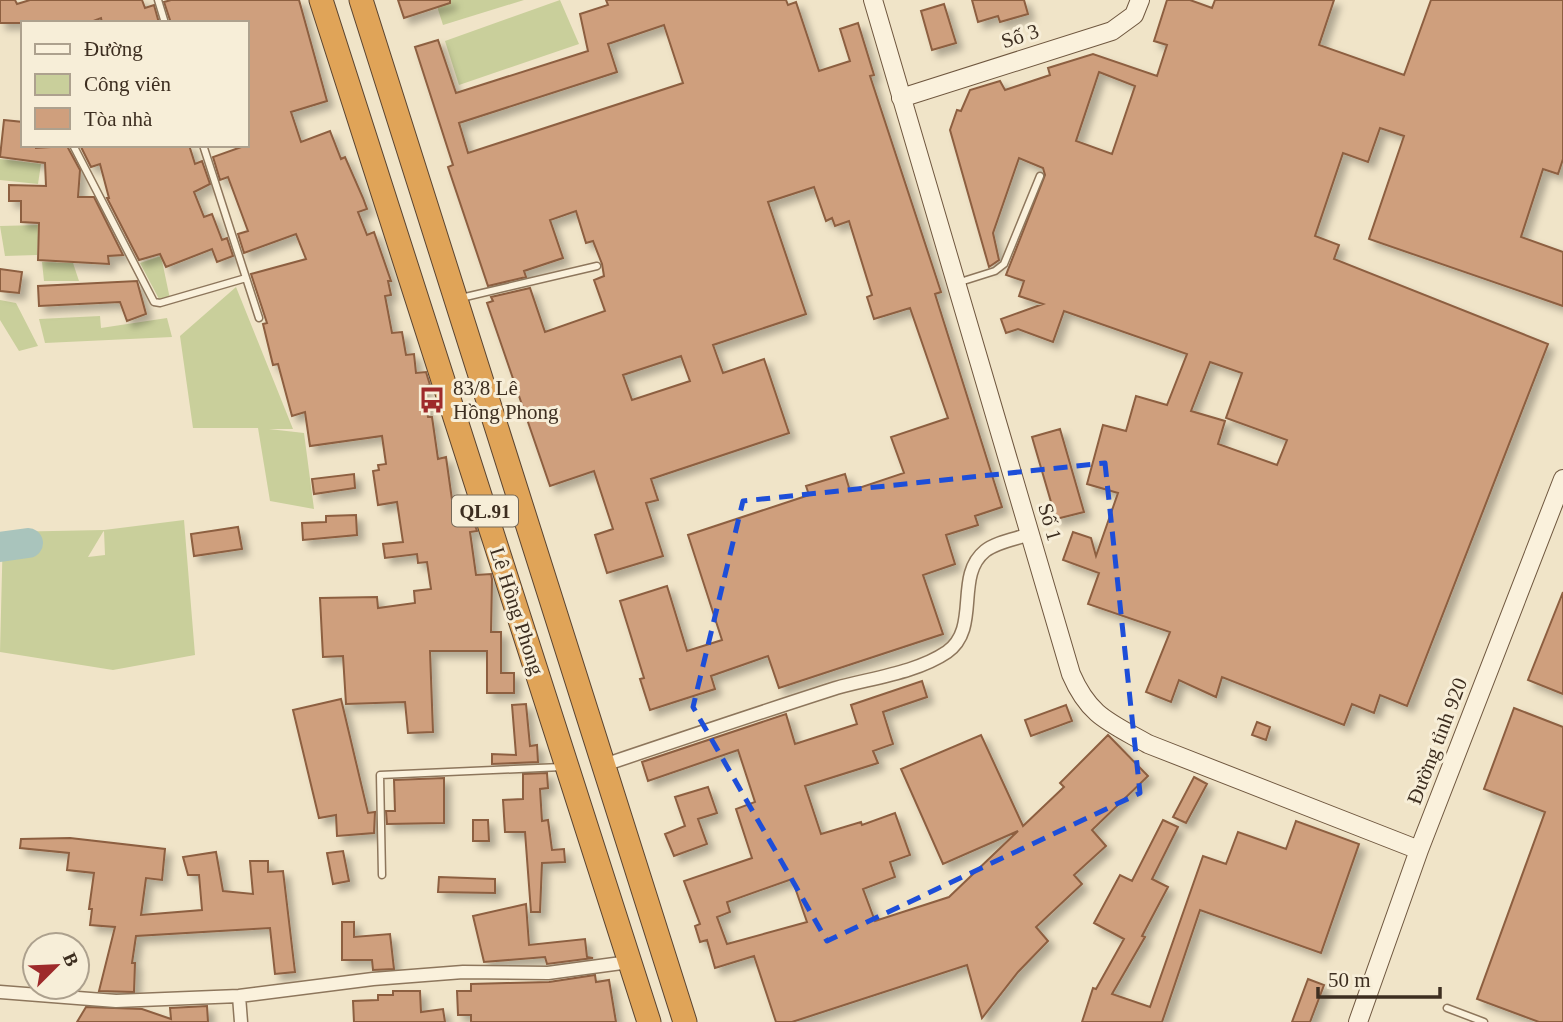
<svg xmlns="http://www.w3.org/2000/svg" width="1563" height="1022" font-family="'Times New Roman',serif">
<style>
.green{fill:#c9cf9b;fill-rule:evenodd}
.lines{fill:none;stroke-linecap:round;stroke-linejoin:round}
.river{stroke:#a9c4bc;stroke-width:30}
.building{fill:#cf9f7d;stroke:#8d5f41;stroke-width:2;fill-rule:evenodd;filter:url(#shadow)}
.lane-casing{stroke:#8d765c;stroke-width:9}
.street-casing{stroke:#8d765c;stroke-width:15}
.secondary-casing{stroke:#6f573f;stroke-width:20}
.highway-casing{stroke:#5b4430;stroke-width:25}
.lane{stroke:#faf1dc;stroke-width:6}
.street{stroke:#faf1dc;stroke-width:12}
.secondary{stroke:#faf1dc;stroke-width:18}
.highway{stroke:#e0a458;stroke-width:23}
.marked{fill:none;stroke:#1d4ed8;stroke-width:5;stroke-dasharray:14 9;stroke-linejoin:round}
.labels{text-anchor:middle;stroke-width:6;stroke-linejoin:round;paint-order:stroke}
.shield{fill:#f7eed8;stroke:#756857;stroke-width:2}
.shield-label{font-size:19px;font-weight:bold;fill:#3d2e20}
.street-label{font-size:21px;fill:#3d2e20;stroke:#f7eed8}
.poi-label{font-size:21px;fill:#3d2e20;stroke:#f7eed8;text-anchor:start}
</style>
<defs>
<filter id="shadow"><feDropShadow dx="6" dy="6" stdDeviation="3.5" flood-color="#0004"/></filter>
</defs>
<rect width="100%" height="100%" fill="#f0e4c8"/>
<!-- green -->
<path class="green" d="M435,0H524L443,25Z
M560,0L579,44L459,85L445,41Z
M0,159L41,164L38,184L0,180Z
M39,225L37,255L5,256L0,226Z
M161,256L170,299H159L140,263Z
M42,262L73,263L79,281H44Z
M236,287L293,429H269L304,433L314,509L270,501L258,428H193L180,336Z
M0,300L16,303L38,346L19,351L0,320Z
M100,316L101,328L167,318L172,337L45,343L39,319Z
M184,520L195,655L113,670L0,652L3,532L104,530ZM104,531L105,555L88,557L103,532Z"/>
<g class="lines">
<!-- river -->
<path class="river" d="M0,547L28,543"/>
</g>
<!-- building -->
<path class="building" d="M0,0H15L17,4L30,0H142L145,8L154,5L159,23H102L101,18L88,23H0Z
M171,0H299L327,101L291,112L301,142L330,131L341,159L345,157L363,198L367,209L358,212L367,235L374,232L391,281H388L391,295L385,296L392,333L402,332L406,355L414,354L416,373L426,372L430,385L424,386L428,417H432L438,459L446,457L454,514H471L477,531L470,532L476,575L491,574L492,579L491,632H501V673H514V693H487V651H430L433,732L408,733L405,702L346,704L343,656L323,657L320,598L377,597L378,608L415,603L414,591L431,589L427,562L418,563L417,554L385,558L383,544L403,542L397,502L378,505L373,471L379,470L378,465L386,464L382,436L310,446L305,412L292,416L278,364L273,365L263,324L267,323L251,274L306,259L296,234L244,253L238,234L248,231L228,177L220,180L213,157L247,145V23H171L164,2Z
M398,0H450V3L404,18Z
M606,0H786L788,5L796,2L819,71L850,61L840,29L858,23L874,75L870,76L941,292L935,294L1002,507L975,516L978,525L946,535L955,564L923,575L943,634L779,688L768,656L711,676L715,689L650,710L640,679L644,678L620,601L667,586L687,651L722,640L688,535L809,495L806,486L845,474L850,491L904,473L891,437L948,418L910,308L874,319L867,297L872,295L849,221L835,226L832,218L826,221L814,187L768,202L806,314L713,345L723,373L764,359L789,433L651,479L658,500L646,503L663,556L607,573L595,535L613,529L594,471L550,486L487,303L493,301L491,297L530,288L545,332L605,311L594,280L604,276L602,264L593,241L586,243L576,211L550,220L563,258L524,271L526,277L488,286L448,167L453,165L415,47L438,40L456,93L588,51L580,14L608,5ZM664,25L683,83L468,153L459,123L617,72L608,44ZM681,356L690,381L632,400L623,375Z
M972,0H1024L1028,14L1000,22L998,16L978,22Z
M1167,0H1190L1212,8L1215,0H1334L1319,45L1404,75L1431,0H1563V159L1558,174L1543,169L1521,237L1563,252V306L1369,239L1404,136L1380,128L1368,162L1343,153L1315,236L1339,245L1334,259L1548,344L1407,706L1380,695L1374,713L1352,704L1344,725L1222,677L1216,697L1179,680L1171,702L1146,692L1170,632L1088,604L1099,573L1063,560L1073,532L1091,538L1096,556L1118,493L1087,484L1103,425L1126,431L1136,396L1167,405L1187,354L1064,311L1053,342L1018,329L1006,333L1001,319L1043,304L1019,296L1024,281L1006,275L1045,175L1043,168L1019,158L993,233L999,260L989,267L950,130L957,110L961,111L970,90L1000,81L1005,90L1050,75L1048,68L1093,54L1157,76L1167,45L1154,41ZM1099,72L1135,86L1112,154L1076,141ZM1210,362L1242,373L1226,418L1287,440L1277,465L1218,444L1225,421L1191,411Z
M944,4L956,43L932,50L921,11Z
M4,120L23,122V145H36V148L67,146L80,170L78,197H94L123,255L108,256L109,264L38,260L39,223L21,222V201H9V185L46,186L45,163L0,157Z
M80,145H189L195,164L202,161L210,184L194,192L204,217L212,214L222,240L227,238L233,256L217,262L212,249L166,267L160,254L139,260L107,198H109L100,164L91,167Z
M0,269L22,272L19,293L0,291Z
M137,281L146,314L127,321L120,302L39,306L38,286Z
M1060,429L1084,512L1056,519L1032,437Z
M354,474L355,488L314,494L312,479Z
M356,515L357,535L303,540L302,523L326,522V516Z
M238,527L242,549L194,556L191,534Z
M1563,592V694L1528,680Z
M922,681L927,697L883,712L893,744L873,751L878,763L805,786L821,834L861,822L862,825L895,813L910,855L890,862L895,877L863,889L875,921L949,897L1018,831L943,864L901,769L981,735L1023,826L1064,787L1060,783L1108,735L1148,776L1092,830L1106,846L1074,875L1082,884L1036,927L1048,941L1018,972L982,1018L967,965L792,1022H776L754,956L715,968L707,940L700,942L695,926L700,924L684,881L752,858L736,809L755,802L738,750L648,781L642,762L786,714L795,744L857,724L851,705ZM792,879L807,922L727,944L717,917L730,912L727,902Z
M341,699L368,813L375,812L374,833L337,836L336,815L319,818L293,710Z
M526,704L530,746L537,745L538,762L492,764V754L516,755L512,705Z
M1066,705L1072,721L1031,736L1025,720Z
M1514,708L1563,727V1022H1539L1477,999L1545,812L1484,789Z
M1257,722L1270,727L1266,740L1252,735Z
M547,773L548,788L540,789L542,821L548,820L552,850L564,849L565,862L542,863L540,912H531L525,832H505L503,800L523,799V774Z
M1194,777L1207,784L1186,823L1173,817Z
M444,778V823L387,824L386,811H395L394,780Z
M708,787L717,813L698,819L707,844L674,856L665,834L685,826L675,797Z
M473,820H488L489,841H473Z
M1163,820L1178,827L1152,879L1168,887L1142,936L1145,937L1112,994L1150,1007L1203,856L1226,864L1238,832L1286,849L1296,821L1359,844L1321,953L1200,910L1162,1022H1082L1093,988L1096,989L1124,939L1094,923L1120,875L1132,881Z
M70,838L165,849L162,880L146,878L141,915L202,910L199,875H188L183,857L216,852L223,891L253,894L250,861H268V872L283,871L295,972L275,974L270,928L136,936L132,963H135L134,992L99,991L115,927L90,925L92,909H89L94,873L67,870L69,853L20,848L21,839Z
M343,851L349,881L333,884L327,853Z
M439,877L495,879V893L438,892Z
M526,904L529,945L585,939L587,957L593,958L547,964L545,957L484,962L473,916Z
M342,922H354V937L390,934L394,969L373,970L372,960H342Z
M595,975L596,982L609,980L616,1022H471V1015H458L457,991H471V984L549,982Z
M1308,979L1324,985L1310,1022H1292Z
M393,991H420L421,1012L443,1009L445,1022H354L353,1001L378,1000V995H393Z
M207,1006L208,1022H77L86,1007L142,1009L171,1019L170,1008Z"/>
<g class="lines">
<!-- lane casing -->
<g class="lane-casing">
<path id="lane" d="M158,0L165,23
M73,145L154,302L160,303L246,278
M203,145L259,318
M957,283L995,271L1004,264L1040,176
M461,298L597,266
M382,875L380,775L562,767
M1447,1008L1484,1022"/>
</g>
<!-- street casing -->
<g class="street-casing">
<path id="street" d="M604,765C681,739 758,713 836,688C871,678 916,673 947,652C981,628 954,576 985,551C996,542 1016,539 1030,534
M0,992L116,1001L239,996L373,979L463,972L548,973L629,962
M239,996L241,1022"/>
</g>
<!-- secondary casing -->
<g class="secondary-casing">
<path id="secondary" d="M873,0L1071,674C1089,716 1109,722 1148,744L1419,850
M901,98L1112,31L1134,15L1140,0
M1358,1022L1419,850L1563,479"/>
</g>
<!-- highway casing -->
<g class="highway-casing">
<path id="highway" d="M321,0L649,1022
M361,0L685,1022"/>
</g>
<!-- lane -->
<use href="#lane" class="lane"/>
<!-- street -->
<use href="#street" class="street"/>
<!-- secondary -->
<use href="#secondary" class="secondary"/>
<!-- highway -->
<use href="#highway" class="highway"/>
</g>
<!-- marked area -->
<path class="marked" d="M1105,463L1140,793L827,941L693,707L743,501Z"/>
<!-- icons -->
<defs>
<g id="bus-bare" transform="scale(2.1)"><path d="M-5-6H5V4H4V6H2V4H-2V6H-4V4H-5ZM-3.5-4V0h7V-4ZM-3.5 1.2v1.5H-2V1.2ZM2 1.2v1.5H3.5V1.2Z" fill="#9e2a2b" stroke="#f7eed8" stroke-width="2.5" paint-order="stroke"/></g>
</defs>
<g fill-rule="evenodd">
<use href="#bus-bare" x="432" y="400"/>
</g>
<g class="labels">
<!-- shield labels -->
<rect class="shield" x="452" y="495.5" width="66" height="31" rx="5"/>
<g class="shield-label">
<text x="485" y="518">QL.91</text>
</g>
<!-- street labels -->
<g class="street-label">
<text transform="translate(1020 36) rotate(-18)" y="7">Số 3</text>
<text transform="translate(1050 522) rotate(74)" y="7">Số 1</text>
<text transform="translate(517 611) rotate(72)" y="7">Lê Hồng Phong</text>
<text transform="translate(1437 741) rotate(-69)" y="7">Đường tỉnh 920</text>
</g>
<!-- poi labels -->
<g class="poi-label">
<text x="453" y="395">83/8 Lê<tspan x="453" dy="24">Hồng Phong</tspan></text>
</g>
</g>
<!-- legend -->
<rect x="21" y="21" width="228" height="126" fill="#f7eed8" stroke="#ada18e" stroke-width="2"/>
<rect x="35" y="44" width="35" height="10" fill="#faf1dc" stroke="#ada18e" stroke-width="2"/>
<text x="84" y="56" font-size="21" fill="#3d2e20">Đường</text>
<rect x="35" y="74" width="35" height="21" fill="#c9cf9b" stroke="#ada18e" stroke-width="2"/>
<text x="84" y="91" font-size="21" fill="#3d2e20">Công viên</text>
<rect x="35" y="108" width="35" height="21" fill="#cf9f7d" stroke="#ada18e" stroke-width="2"/>
<text x="84" y="126" font-size="21" fill="#3d2e20">Tòa nhà</text>
<!-- north arrow -->
<g transform="translate(56 966) rotate(66)"><circle r="33" fill="#f7eed8" stroke="#ada18e" stroke-width="2"/>
<path d="M0-5L12 26L0 18L-12 26Z" fill="#9e2a2b"/>
<text y="-10" font-size="19" font-weight="bold" text-anchor="middle" fill="#3d2e20">B</text>
</g>
<!-- scale -->
<path d="M1318 987v10h122v-10" fill="none" stroke="#3d2e20" stroke-width="3.5"/>
<text x="1328" y="987" font-size="21" fill="#3d2e20" stroke="#f7eed8" stroke-width="5" paint-order="stroke">50 m</text>
</svg>
